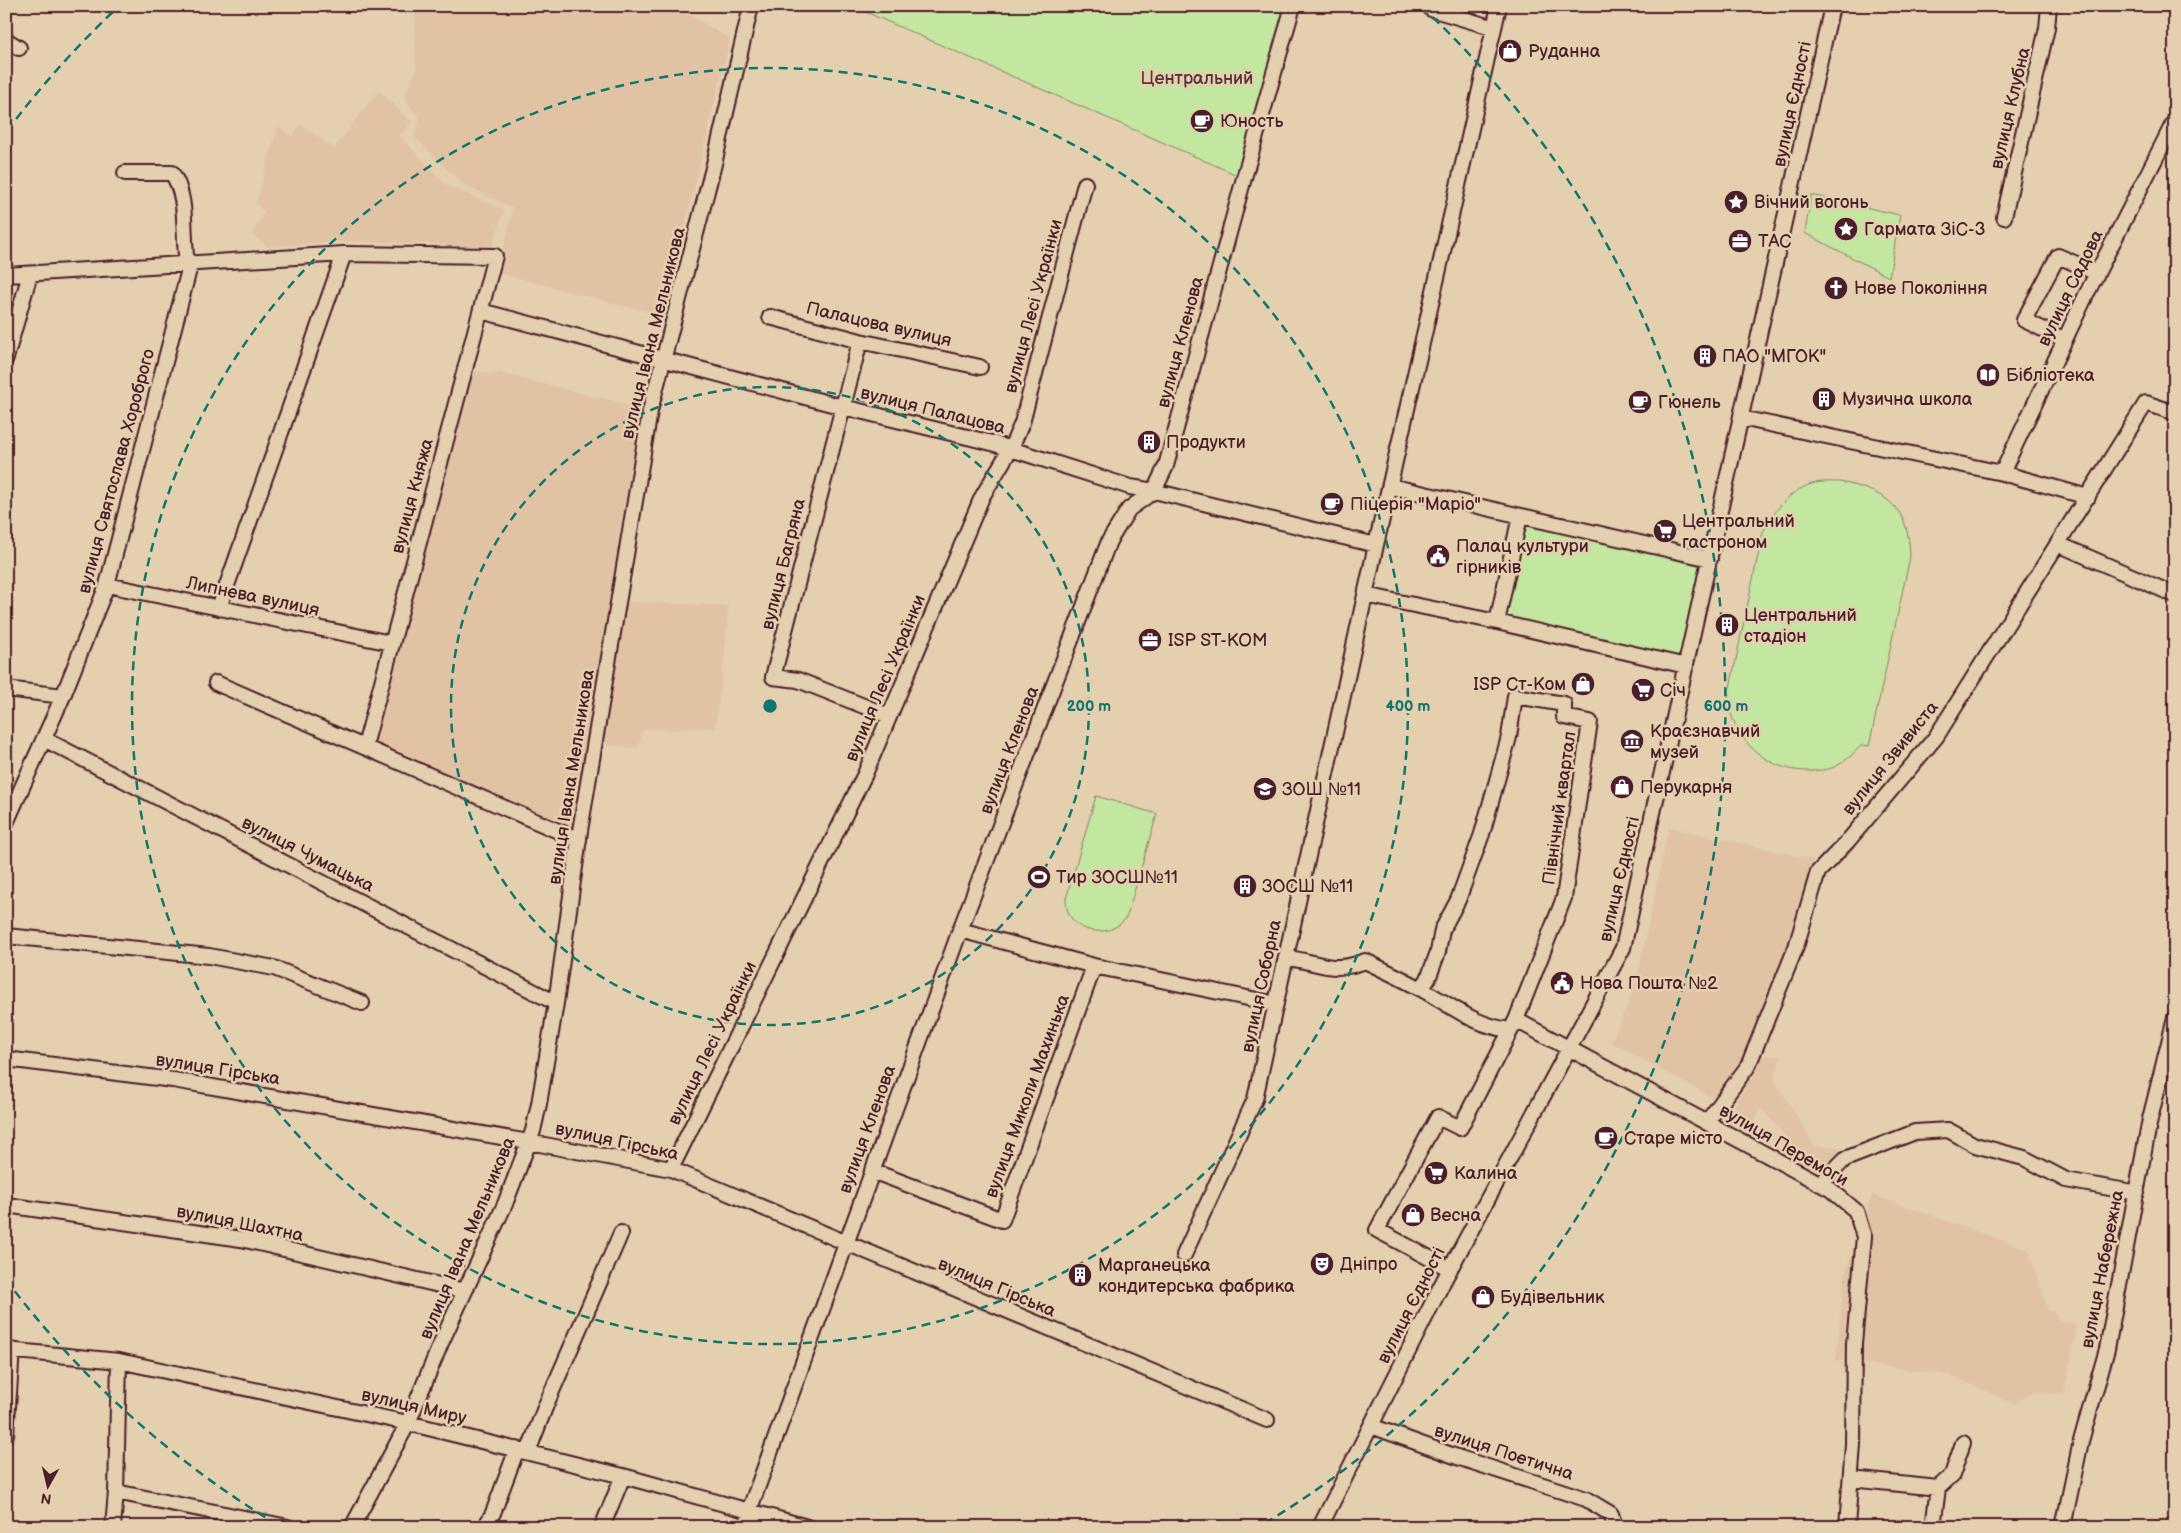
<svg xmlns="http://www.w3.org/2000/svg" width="2181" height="1533" font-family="'Balsamiq Sans',sans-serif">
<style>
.built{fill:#e1c3a4}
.green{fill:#c3e6a0;stroke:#868266}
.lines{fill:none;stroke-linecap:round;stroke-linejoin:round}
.minor-casing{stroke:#4a1f2b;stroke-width:18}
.minor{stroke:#e4cfae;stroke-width:14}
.ring{fill:none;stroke:#0f766e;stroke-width:2.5;stroke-dasharray:9 6}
.labels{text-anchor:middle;stroke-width:5;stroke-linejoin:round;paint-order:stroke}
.poi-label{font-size:18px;fill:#4a1f2b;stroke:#e4cfae;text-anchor:start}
.park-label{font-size:18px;fill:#563337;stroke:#e4cfae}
.street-label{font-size:18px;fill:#4a1f2b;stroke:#e4cfae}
.centre{fill:#0f766e;stroke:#e4cfae;stroke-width:2.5}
.ring-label{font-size:15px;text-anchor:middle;font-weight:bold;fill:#0f766e;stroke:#e4cfae;stroke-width:5;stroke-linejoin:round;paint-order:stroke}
</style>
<rect width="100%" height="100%" fill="#e4cfae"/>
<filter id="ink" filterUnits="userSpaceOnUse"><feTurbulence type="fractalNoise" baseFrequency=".02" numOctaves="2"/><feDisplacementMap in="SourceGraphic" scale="10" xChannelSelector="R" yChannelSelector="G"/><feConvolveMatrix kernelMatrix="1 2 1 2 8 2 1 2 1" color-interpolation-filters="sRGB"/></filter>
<g filter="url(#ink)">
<!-- built -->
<path class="built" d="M417,6H674L730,39L663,316L498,273L513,208L463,184L413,136L420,119L404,97L416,71L415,17Z
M379,90L412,122L400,136L446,185L504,210L492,247L360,241L267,246L252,235L264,211L256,203L278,126L292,137L300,124L334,148Z
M471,370L493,375L499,373L645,409L575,832L370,743Z
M625,602L728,606L727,633L715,728L643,730L638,748L601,745Z
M1669,827L1812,859L1810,900L1748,1058L1717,1100L1611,1042L1635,988Z
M1758,1056H1781L1774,1079L1815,1146L1841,1147L1832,1179L1819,1175L1761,1108L1749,1132L1728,1120Z
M1872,1195L2028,1249L2048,1310L2057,1314V1320L2077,1325L2064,1395L2034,1392L2014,1404L1950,1375L1836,1360L1845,1273Z"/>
<!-- green -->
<path class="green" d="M852,6H1293L1244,178Z
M1811,195L1900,215L1889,277L1805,233Z
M1840,482C1887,492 1909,506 1910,557L1869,746L1862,745C1854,752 1847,761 1838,765C1830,770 1821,770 1812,771C1769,773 1731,740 1728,697L1763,532C1775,511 1788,491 1812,484C1820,481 1831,482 1840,482Z
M1524,524L1705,564L1681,660L1501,619Z
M1096,796L1157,814L1127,916C1111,942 1065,934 1066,899Z"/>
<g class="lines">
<!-- minor casing -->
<g class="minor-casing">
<path id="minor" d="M1431,9L1494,28
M6,40L19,48
M125,173H172C189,199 182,233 187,263
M2004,217L2047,28L2049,6
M6,275L344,254L495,256L365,746
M481,311L843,407L992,443L1130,487L1154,491L1376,545
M770,317L860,341L980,367
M2065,340L2024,320L2058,256L2097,273
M860,341L773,677L798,680L889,716
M6,358L30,274
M1741,418L2002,473L2088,497
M2002,473L2086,295L2175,120
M1390,486L1710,559
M2058,544L2175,595
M107,585L391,643
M1365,595L1497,622L1686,666
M219,608L344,254
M1497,622L1520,516
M216,683L579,840
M6,689L63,696
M44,739L556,1003
M6,823L63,696L107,585L191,262
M960,930L1094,966L1276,1004
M6,936L209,956L274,968L362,1003
M1286,958C1320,961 1331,975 1365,961C1384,970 1403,979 1421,989C1451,1005 1476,1027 1511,1030
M1421,989L1428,979L1438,952L1442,930L1458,900L1482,834L1509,737L1515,696L1564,704V717L1590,722L1564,898L1516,1020
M6,1059L173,1080L529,1142L671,1169L1267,1420
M1707,1122L1748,1066L1796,947L1818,872L1847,842L1936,737L2146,403L2175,413
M671,1169L865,774L982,497L1011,448L1022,423L1085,184
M872,1171L1002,1220L1094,966
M1820,1184L1845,1159L1915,1132L1948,1130L1975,1145L2024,1158L2066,1180L2137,1193
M6,1205L241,1239L465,1291
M1184,1255L1255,1099L1376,545L1499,6
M1450,1269L1377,1230L1438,1117L1460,1128L1516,1020L1830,1189L1856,1211L1864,1237L1854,1343L1853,1444L1847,1527
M6,1350L119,1361L408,1423L623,1476L807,1527
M1371,1426L1460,1458L1586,1499L1611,1514L1615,1527
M6,1435L12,1350
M528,1452L546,1405L621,1233
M1851,1479L1938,1488
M116,1492L288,1527
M113,1527L116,1492L119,1361
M352,1527L408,1423L441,1343L505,1204L533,1131L539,1104L556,1003L580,831L650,411L714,164L751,6
M485,1527L493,1513L517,1449
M602,1527L623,1476
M748,1527L749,1511L960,930L1109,541L1129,509L1154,491L1166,466L1244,178L1293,6
M1320,1527L1443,1282L1623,948L1832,6
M1933,1527L1938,1488L1952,1475L1963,1443
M2063,1527L2081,1441L2107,1349L2150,1119L2175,1018"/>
</g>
<!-- minor -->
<use href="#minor" class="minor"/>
</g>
</g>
<!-- distance rings -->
<g class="ring">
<circle cx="770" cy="706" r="319"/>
<circle cx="770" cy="706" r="638"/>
<path d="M278 1525A956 956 0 0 1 7 1281M7 131A956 956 0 0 1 118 7M1422 7A956 956 0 0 1 1262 1525"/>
</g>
<!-- icons -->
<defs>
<g id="shop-disc" transform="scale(1.25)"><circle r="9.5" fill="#4a1f2b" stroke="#e4cfae"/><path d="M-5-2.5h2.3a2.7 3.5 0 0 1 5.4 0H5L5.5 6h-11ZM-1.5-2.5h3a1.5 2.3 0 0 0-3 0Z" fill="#fff"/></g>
<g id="cafe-disc" transform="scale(1.25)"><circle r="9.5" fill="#4a1f2b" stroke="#e4cfae"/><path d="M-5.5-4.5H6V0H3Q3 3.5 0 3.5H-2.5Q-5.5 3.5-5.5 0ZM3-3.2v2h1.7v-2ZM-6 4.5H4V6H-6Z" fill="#fff"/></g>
<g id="sight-disc" transform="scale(1.25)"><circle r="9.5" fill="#4a1f2b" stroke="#e4cfae"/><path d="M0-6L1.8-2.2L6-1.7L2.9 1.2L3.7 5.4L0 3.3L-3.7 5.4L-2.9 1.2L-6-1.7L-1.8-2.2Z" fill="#fff"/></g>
<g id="office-disc" transform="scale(1.25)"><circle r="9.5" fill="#4a1f2b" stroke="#e4cfae"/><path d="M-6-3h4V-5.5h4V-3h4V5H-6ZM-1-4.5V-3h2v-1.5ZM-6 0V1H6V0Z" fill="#fff"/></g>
<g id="church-disc" transform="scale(1.25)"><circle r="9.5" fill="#4a1f2b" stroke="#e4cfae"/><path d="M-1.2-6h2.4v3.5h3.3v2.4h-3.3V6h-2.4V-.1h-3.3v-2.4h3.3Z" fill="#fff"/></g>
<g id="building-disc" transform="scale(1.25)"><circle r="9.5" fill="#4a1f2b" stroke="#e4cfae"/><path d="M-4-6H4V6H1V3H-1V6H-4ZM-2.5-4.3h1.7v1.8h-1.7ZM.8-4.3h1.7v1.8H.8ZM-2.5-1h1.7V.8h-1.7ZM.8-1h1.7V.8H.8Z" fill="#fff"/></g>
<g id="library-disc" transform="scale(1.25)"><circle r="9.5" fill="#4a1f2b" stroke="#e4cfae"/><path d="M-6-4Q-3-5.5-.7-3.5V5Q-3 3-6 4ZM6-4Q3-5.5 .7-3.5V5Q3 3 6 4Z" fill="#fff"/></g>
<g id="supermarket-disc" transform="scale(1.25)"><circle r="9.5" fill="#4a1f2b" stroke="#e4cfae"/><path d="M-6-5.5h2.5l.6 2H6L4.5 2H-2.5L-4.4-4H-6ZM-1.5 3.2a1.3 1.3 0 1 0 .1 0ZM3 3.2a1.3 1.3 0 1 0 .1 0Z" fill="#fff"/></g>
<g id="civic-disc" transform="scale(1.25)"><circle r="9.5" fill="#4a1f2b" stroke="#e4cfae"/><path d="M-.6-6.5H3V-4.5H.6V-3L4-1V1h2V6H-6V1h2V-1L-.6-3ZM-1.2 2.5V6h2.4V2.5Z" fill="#fff"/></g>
<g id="museum-disc" transform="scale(1.25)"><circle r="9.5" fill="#4a1f2b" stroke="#e4cfae"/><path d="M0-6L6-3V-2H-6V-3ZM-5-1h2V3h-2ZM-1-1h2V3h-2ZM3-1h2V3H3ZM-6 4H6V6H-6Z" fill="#fff"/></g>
<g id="school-disc" transform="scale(1.25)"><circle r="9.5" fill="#4a1f2b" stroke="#e4cfae"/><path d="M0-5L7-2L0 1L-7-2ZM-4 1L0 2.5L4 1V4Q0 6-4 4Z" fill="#fff"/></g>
<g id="stadium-disc" transform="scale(1.25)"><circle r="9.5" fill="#4a1f2b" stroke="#e4cfae"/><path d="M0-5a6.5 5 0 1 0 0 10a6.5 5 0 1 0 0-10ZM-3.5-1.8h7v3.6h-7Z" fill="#fff"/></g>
<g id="theatre-disc" transform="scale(1.25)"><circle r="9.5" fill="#4a1f2b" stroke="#e4cfae"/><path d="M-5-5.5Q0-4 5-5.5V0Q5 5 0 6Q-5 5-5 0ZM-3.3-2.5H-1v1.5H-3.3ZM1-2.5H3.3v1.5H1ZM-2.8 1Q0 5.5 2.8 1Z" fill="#fff"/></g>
</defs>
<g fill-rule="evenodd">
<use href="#shop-disc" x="1510" y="51"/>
<use href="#cafe-disc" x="1202" y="121"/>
<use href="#sight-disc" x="1736" y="202"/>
<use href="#sight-disc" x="1846" y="229"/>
<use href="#office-disc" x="1740" y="241"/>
<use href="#church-disc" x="1836" y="288"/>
<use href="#building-disc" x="1705" y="356"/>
<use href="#library-disc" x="1988" y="375"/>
<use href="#building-disc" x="1824" y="399"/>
<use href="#cafe-disc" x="1640" y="402"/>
<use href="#building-disc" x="1149" y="442"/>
<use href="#cafe-disc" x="1332" y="504"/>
<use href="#supermarket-disc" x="1665" y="531"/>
<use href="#civic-disc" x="1438" y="556"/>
<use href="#building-disc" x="1727" y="625"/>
<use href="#office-disc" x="1150" y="640"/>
<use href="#shop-disc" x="1583" y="684"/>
<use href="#supermarket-disc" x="1643" y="690"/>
<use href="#museum-disc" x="1632" y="741"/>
<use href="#shop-disc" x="1622" y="787"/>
<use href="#school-disc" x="1265" y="789"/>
<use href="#stadium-disc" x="1039" y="877"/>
<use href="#building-disc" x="1245" y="886"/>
<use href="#civic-disc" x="1562" y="983"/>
<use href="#cafe-disc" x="1606" y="1138"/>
<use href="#supermarket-disc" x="1436" y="1173"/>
<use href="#shop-disc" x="1413" y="1215"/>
<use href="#theatre-disc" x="1322" y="1264"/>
<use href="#building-disc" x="1080" y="1275"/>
<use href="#shop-disc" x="1483" y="1297"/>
</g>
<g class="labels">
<!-- poi labels -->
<g class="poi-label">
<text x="1528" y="57">Руданна</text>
<text x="1220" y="127">Юность</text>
<text x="1754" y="208">Вічний вогонь</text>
<text x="1864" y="235">Гармата ЗіС-3</text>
<text x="1758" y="247">ТАС</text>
<text x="1854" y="294">Нове Покоління</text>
<text x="1722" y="362">ПАО "МГОК"</text>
<text x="2006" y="381">Бібліотека</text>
<text x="1842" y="405">Музична школа</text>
<text x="1658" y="408">Гюнель</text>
<text x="1166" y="448">Продукти</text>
<text x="1350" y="510">Піцерія "Маріо"</text>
<text x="1682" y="527">Центральний<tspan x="1682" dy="21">гастроном</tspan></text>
<text x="1456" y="552">Палац культури<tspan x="1456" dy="21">гірників</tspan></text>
<text x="1744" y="621">Центральний<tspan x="1744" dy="21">стадіон</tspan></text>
<text x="1168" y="646">ISP ST-KOM</text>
<text x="1566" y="690" text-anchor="end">ISP Ст-Ком</text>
<text x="1660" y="696">Січ</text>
<text x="1650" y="737">Краєзнавчий<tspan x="1650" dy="21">музей</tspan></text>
<text x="1640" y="793">Перукарня</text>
<text x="1282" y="795">ЗОШ №11</text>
<text x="1056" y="883">Тир ЗОСШ№11</text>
<text x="1262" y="892">ЗОСШ №11</text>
<text x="1580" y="989">Нова Пошта №2</text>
<text x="1624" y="1144">Старе місто</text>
<text x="1454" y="1179">Калина</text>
<text x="1430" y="1221">Весна</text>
<text x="1340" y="1270">Дніпро</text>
<text x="1098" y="1271">Марганецька<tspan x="1098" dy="21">кондитерська фабрика</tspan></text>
<text x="1500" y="1303">Будівельник</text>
</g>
<!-- park labels -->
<g class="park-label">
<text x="1197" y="84">Центральний</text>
</g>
<!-- street labels -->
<g class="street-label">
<text transform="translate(1792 104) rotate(-78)" y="6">вулиця Єдності</text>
<text transform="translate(2010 108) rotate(-77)" y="6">вулиця Клубна</text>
<text transform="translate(2070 288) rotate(-64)" y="6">вулиця Садова</text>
<text transform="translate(1033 306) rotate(-75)" y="6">вулиця Лесі Українки</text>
<text transform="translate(879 324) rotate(13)" y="6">Палацова вулиця</text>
<text transform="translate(653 333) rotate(-76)" y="6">вулиця Івана Мельникова</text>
<text transform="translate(1180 342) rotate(-75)" y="6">вулиця Кленова</text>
<text transform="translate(933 410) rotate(14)" y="6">вулиця Палацова</text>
<text transform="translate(116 471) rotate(-75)" y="6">вулиця Святослава Хороброго</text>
<text transform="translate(412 496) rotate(-75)" y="6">вулиця Княжа</text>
<text transform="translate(783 564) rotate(-76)" y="6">вулиця Багряна</text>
<text transform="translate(253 596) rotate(12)" y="6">Липнева вулиця</text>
<text transform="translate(885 678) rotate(-67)" y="6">вулиця Лесі Українки</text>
<text transform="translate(1009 750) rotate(-69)" y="6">вулиця Кленова</text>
<text transform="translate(1890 758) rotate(-51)" y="6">вулиця Звивиста</text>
<text transform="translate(571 777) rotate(-81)" y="6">вулиця Івана Мельникова</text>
<text transform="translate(1559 808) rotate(-82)" y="6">Північний квартал</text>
<text transform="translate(308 854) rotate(27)" y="6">вулиця Чумацька</text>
<text transform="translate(1619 879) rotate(-77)" y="6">вулиця Єдності</text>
<text transform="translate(1261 986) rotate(-78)" y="6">вулиця Соборна</text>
<text transform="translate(712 1043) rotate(-64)" y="6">вулиця Лесі Українки</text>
<text transform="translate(218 1069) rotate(9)" y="6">вулиця Гірська</text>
<text transform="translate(1027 1096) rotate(-70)" y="6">вулиця Миколи Махинька</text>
<text transform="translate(867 1129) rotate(-70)" y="6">вулиця Кленова</text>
<text transform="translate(617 1141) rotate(12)" y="6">вулиця Гірська</text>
<text transform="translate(1784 1145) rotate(30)" y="6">вулиця Перемоги</text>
<text transform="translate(240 1223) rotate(11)" y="6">вулиця Шахтна</text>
<text transform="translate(467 1238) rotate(-67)" y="6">вулиця Івана Мельникова</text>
<text transform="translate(2102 1269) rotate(-79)" y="6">вулиця Набережна</text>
<text transform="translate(997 1287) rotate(23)" y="6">вулиця Гірська</text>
<text transform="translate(1411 1305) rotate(-63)" y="6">вулиця Єдності</text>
<text transform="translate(414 1406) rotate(13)" y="6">вулиця Миру</text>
<text transform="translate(1504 1452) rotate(18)" y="6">вулиця Поетична</text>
</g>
</g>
<circle cx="770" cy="706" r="8" class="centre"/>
<g class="ring-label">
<text x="1089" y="711">200 m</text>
<text x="1408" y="711">400 m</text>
<text x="1726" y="711">600 m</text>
</g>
<!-- margin -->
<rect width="2181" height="1533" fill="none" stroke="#e4cfae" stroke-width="25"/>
<rect x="12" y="12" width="2156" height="1508" fill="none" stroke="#4a1f2b" stroke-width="2" filter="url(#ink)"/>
<!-- north arrow -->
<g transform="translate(48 1486) rotate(188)" stroke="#e4cfae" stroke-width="4" paint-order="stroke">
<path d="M0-4L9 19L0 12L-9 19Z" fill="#4a1f2b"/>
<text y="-8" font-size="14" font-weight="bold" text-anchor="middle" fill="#4a1f2b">N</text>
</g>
</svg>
